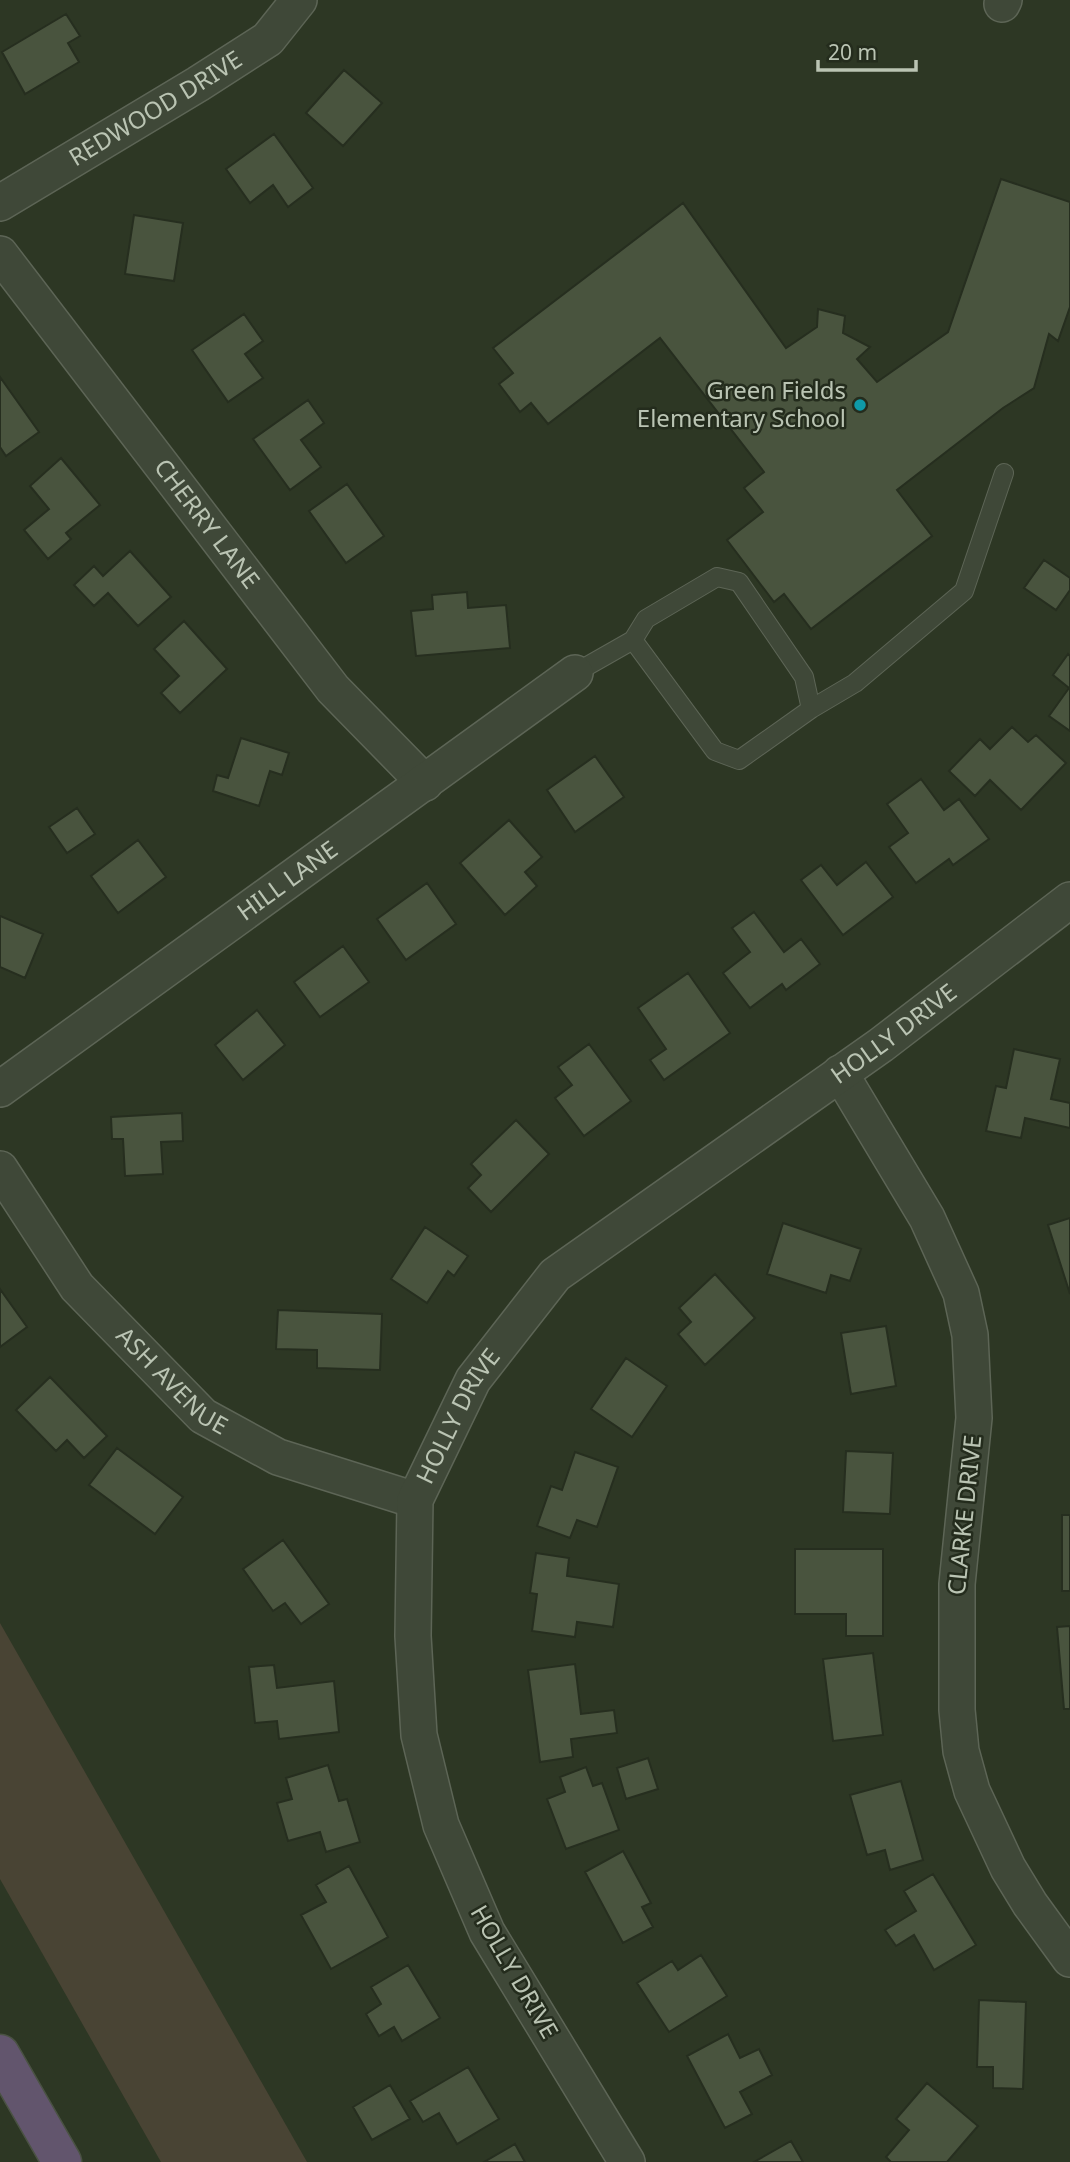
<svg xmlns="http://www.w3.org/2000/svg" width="1070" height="2162" font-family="'Noto Sans',sans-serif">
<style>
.green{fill:#494434}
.building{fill:#49543e;stroke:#262e1f;stroke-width:2}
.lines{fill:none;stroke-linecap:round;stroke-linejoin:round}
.lane-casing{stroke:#5d6556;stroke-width:20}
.street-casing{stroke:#5d6556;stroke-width:38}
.highway-casing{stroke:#4a5243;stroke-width:41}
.lane{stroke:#3f4838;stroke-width:18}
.street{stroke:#3f4838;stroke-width:35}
.highway{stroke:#62556d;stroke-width:38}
.culture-dot{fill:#0f9aa8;stroke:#242c1d;stroke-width:2.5}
.labels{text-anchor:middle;stroke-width:5;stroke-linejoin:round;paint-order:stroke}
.street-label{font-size:24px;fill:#bac4b3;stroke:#242c1d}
.poi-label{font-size:24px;fill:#bac4b3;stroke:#242c1d;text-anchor:end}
</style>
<rect width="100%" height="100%" fill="#2d3724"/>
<!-- green -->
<path class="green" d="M0,1623L307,2162H161L0,1879Z"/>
<!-- building -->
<path class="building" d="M66,14L80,36L68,43L79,62L25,94L2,52Z
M344,70L382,103L343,146L306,113Z
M274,134L313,188L288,207L273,185L250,203L226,169Z
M1001,179L1070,202V307L1058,341L1049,334L1034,388L1003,408L897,490L932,536L811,629L784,594L774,602L727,540L763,512L744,488L764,472L660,338L548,424L531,403L520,412L499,384L513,373L493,348L683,203L786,348L817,327L818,309L845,316L843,333L870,347L857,359L877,382L948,332Z
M134,215L183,223L174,281L125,274Z
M244,314L263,341L245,354L263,378L228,402L192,350Z
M0,377L39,432L6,456L0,447Z
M308,400L324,423L301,440L321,467L290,490L253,439Z
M61,458L100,505L66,533L71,539L48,559L24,530L49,509L30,486Z
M347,484L384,536L346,563L309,511Z
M130,551L171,597L138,626L108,593L94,606L74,585L94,566L103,576Z
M1044,560L1070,578V590L1056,610L1024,588Z
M467,592L468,608L506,605L510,648L416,656L411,611L433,609L432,595Z
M184,621L227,669L180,713L161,693L179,676L154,649Z
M1068,654L1070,656V731L1049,716L1069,688L1053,675Z
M1012,727L1028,742L1036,735L1066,763L1021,810L990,780L975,796L949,771L980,739L990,749Z
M241,738L289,753L282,775L270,771L259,806L213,791L217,775L228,778Z
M595,756L624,797L575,832L547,790Z
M921,779L944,810L959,799L989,839L953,865L949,859L916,883L889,847L908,833L887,804Z
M77,808L95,834L67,853L49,827Z
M509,820L542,857L525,872L537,886L505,915L460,863Z
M138,840L166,877L118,913L91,876Z
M866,862L893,897L843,935L801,880L821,865L837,885Z
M427,883L456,924L406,960L377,919Z
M754,912L784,952L801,939L820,964L786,990L782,984L750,1008L723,973L750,952L732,928Z
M0,916L43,934L25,978L0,967Z
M343,946L369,982L320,1017L294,982Z
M688,973L730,1033L664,1080L650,1060L666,1049L638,1008Z
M257,1010L285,1045L243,1080L215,1045Z
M589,1044L631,1101L584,1136L555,1098L572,1085L558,1067Z
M1014,1049L1060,1059L1051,1099L1070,1103V1128L1025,1118L1021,1138L986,1131L996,1086L1006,1088Z
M182,1113L183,1141L161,1142L163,1174L125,1176L123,1139H112L111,1117Z
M516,1120L549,1154L491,1212L468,1188L481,1175L471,1164Z
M1070,1218V1294L1048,1225Z
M783,1223L861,1249L850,1281L831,1275L826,1293L767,1274Z
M425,1227L468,1256L454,1276L448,1271L427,1303L391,1279Z
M715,1274L755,1318L705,1365L678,1334L691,1322L679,1308Z
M0,1289L27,1327L0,1347Z
M278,1310L382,1314L380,1370L317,1368V1350L276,1349Z
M886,1326L896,1386L851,1394L841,1333Z
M626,1358L667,1386L632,1437L591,1409Z
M50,1377L107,1436L84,1458L67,1440L56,1451L16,1410Z
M117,1448L183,1497L155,1534L89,1485Z
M846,1451L893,1453L890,1514L843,1512Z
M575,1452L618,1467L597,1527L577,1520L570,1538L537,1526L551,1486L562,1490Z
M1062,1515H1070V1591H1062Z
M283,1540L329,1604L301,1624L285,1603L273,1611L243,1569Z
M795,1549H883V1636H846V1614H795Z
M536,1553L569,1558L567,1576L619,1584L613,1627L577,1622L575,1637L532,1631L537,1594L530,1593Z
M1070,1626V1709H1064L1057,1627Z
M873,1653L883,1735L833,1741L823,1659Z
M575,1664L581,1714L614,1710L617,1733L571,1739L573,1757L540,1762L528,1670Z
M274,1665L277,1688L334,1681L339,1732L279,1739L277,1721L255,1723L249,1667Z
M648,1758L658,1789L626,1799L617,1768Z
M328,1765L339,1801L347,1799L360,1842L326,1852L320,1832L288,1841L277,1803L292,1799L286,1778Z
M586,1767L593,1786L602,1783L619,1830L566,1849L547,1799L565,1792L560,1777Z
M901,1781L923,1860L890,1870L885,1850L867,1855L850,1795Z
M623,1851L651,1903L642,1907L653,1927L623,1943L585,1872Z
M349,1866L388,1937L331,1969L301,1915L326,1902L316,1885Z
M933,1874L976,1945L934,1970L914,1935L896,1946L885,1930L916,1911L904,1891Z
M701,1955L727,1996L669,2032L637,1983L672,1961L678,1970Z
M408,1965L440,2018L402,2041L394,2027L379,2036L366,2014L381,2004L371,1987Z
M979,2000L1026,2002L1023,2089L993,2088V2067H977Z
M728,2034L740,2058L759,2049L772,2075L740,2092L752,2114L725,2128L687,2056Z
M468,2067L499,2119L457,2144L439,2113L423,2122L410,2101Z
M927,2083L978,2126L947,2162H891L886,2157L909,2130L896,2119Z
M390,2085L410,2119L372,2140L353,2107Z
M791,2141L803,2162H754Z
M515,2144L525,2162H484Z"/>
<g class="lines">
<!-- lane casing -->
<g class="lane-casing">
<path id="lane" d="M717,577L739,582L804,677L811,709L739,760L715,751L633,640L646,619Z
M575,673L633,640
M811,709L855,683L964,591L1004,473"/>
</g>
<!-- street casing -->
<g class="street-casing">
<g id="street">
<path d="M1002,4L1004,0"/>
<path id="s1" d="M0,203L198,84L268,39L299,0"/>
<path id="s2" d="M0,254L333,689L425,783"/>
<path d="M840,1073L927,1218L961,1293L970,1335L974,1418L957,1584V1710L961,1751L972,1791L1008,1868L1030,1904L1070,1959"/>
<path id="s3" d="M0,1089L575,673"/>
<path id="s4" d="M0,1169L77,1287L203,1416L278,1457L415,1500"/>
<path id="s5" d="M627,2162L487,1932L441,1825L419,1735L413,1636L415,1500L473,1380L555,1275L881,1045L1070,900"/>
</g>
</g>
<!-- highway casing -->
<g class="highway-casing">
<path id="highway" d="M0,2054L62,2162"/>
</g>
<!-- lane -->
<use href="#lane" class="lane"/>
<!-- street -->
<use href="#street" class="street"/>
<!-- highway -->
<use href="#highway" class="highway"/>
</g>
<!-- markers -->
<circle class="culture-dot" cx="860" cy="405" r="7"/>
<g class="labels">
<!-- street labels -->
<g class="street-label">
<text dy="8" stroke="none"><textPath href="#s1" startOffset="182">REDWOOD DRIVE</textPath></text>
<text dy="8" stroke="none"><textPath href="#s2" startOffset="340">CHERRY LANE</textPath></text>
<text dy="8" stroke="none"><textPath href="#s3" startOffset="355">HILL LANE</textPath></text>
<text dy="8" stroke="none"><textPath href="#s5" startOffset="1396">HOLLY DRIVE</textPath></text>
<text dy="8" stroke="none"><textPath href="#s4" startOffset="275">ASH AVENUE</textPath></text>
<text dy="8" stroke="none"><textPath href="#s5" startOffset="808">HOLLY DRIVE</textPath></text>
<text transform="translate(965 1515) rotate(-84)" y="8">CLARKE DRIVE</text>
<text transform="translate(514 1972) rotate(60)" y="8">HOLLY DRIVE</text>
</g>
<!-- poi labels -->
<g class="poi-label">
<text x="846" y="399">Green Fields<tspan x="846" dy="28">Elementary School</tspan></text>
</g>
</g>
<!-- scale -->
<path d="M818 60v10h98v-10" fill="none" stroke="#bac4b3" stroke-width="3.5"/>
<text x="828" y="60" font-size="21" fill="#bac4b3" stroke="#242c1d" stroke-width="5" paint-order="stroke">20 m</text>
</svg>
